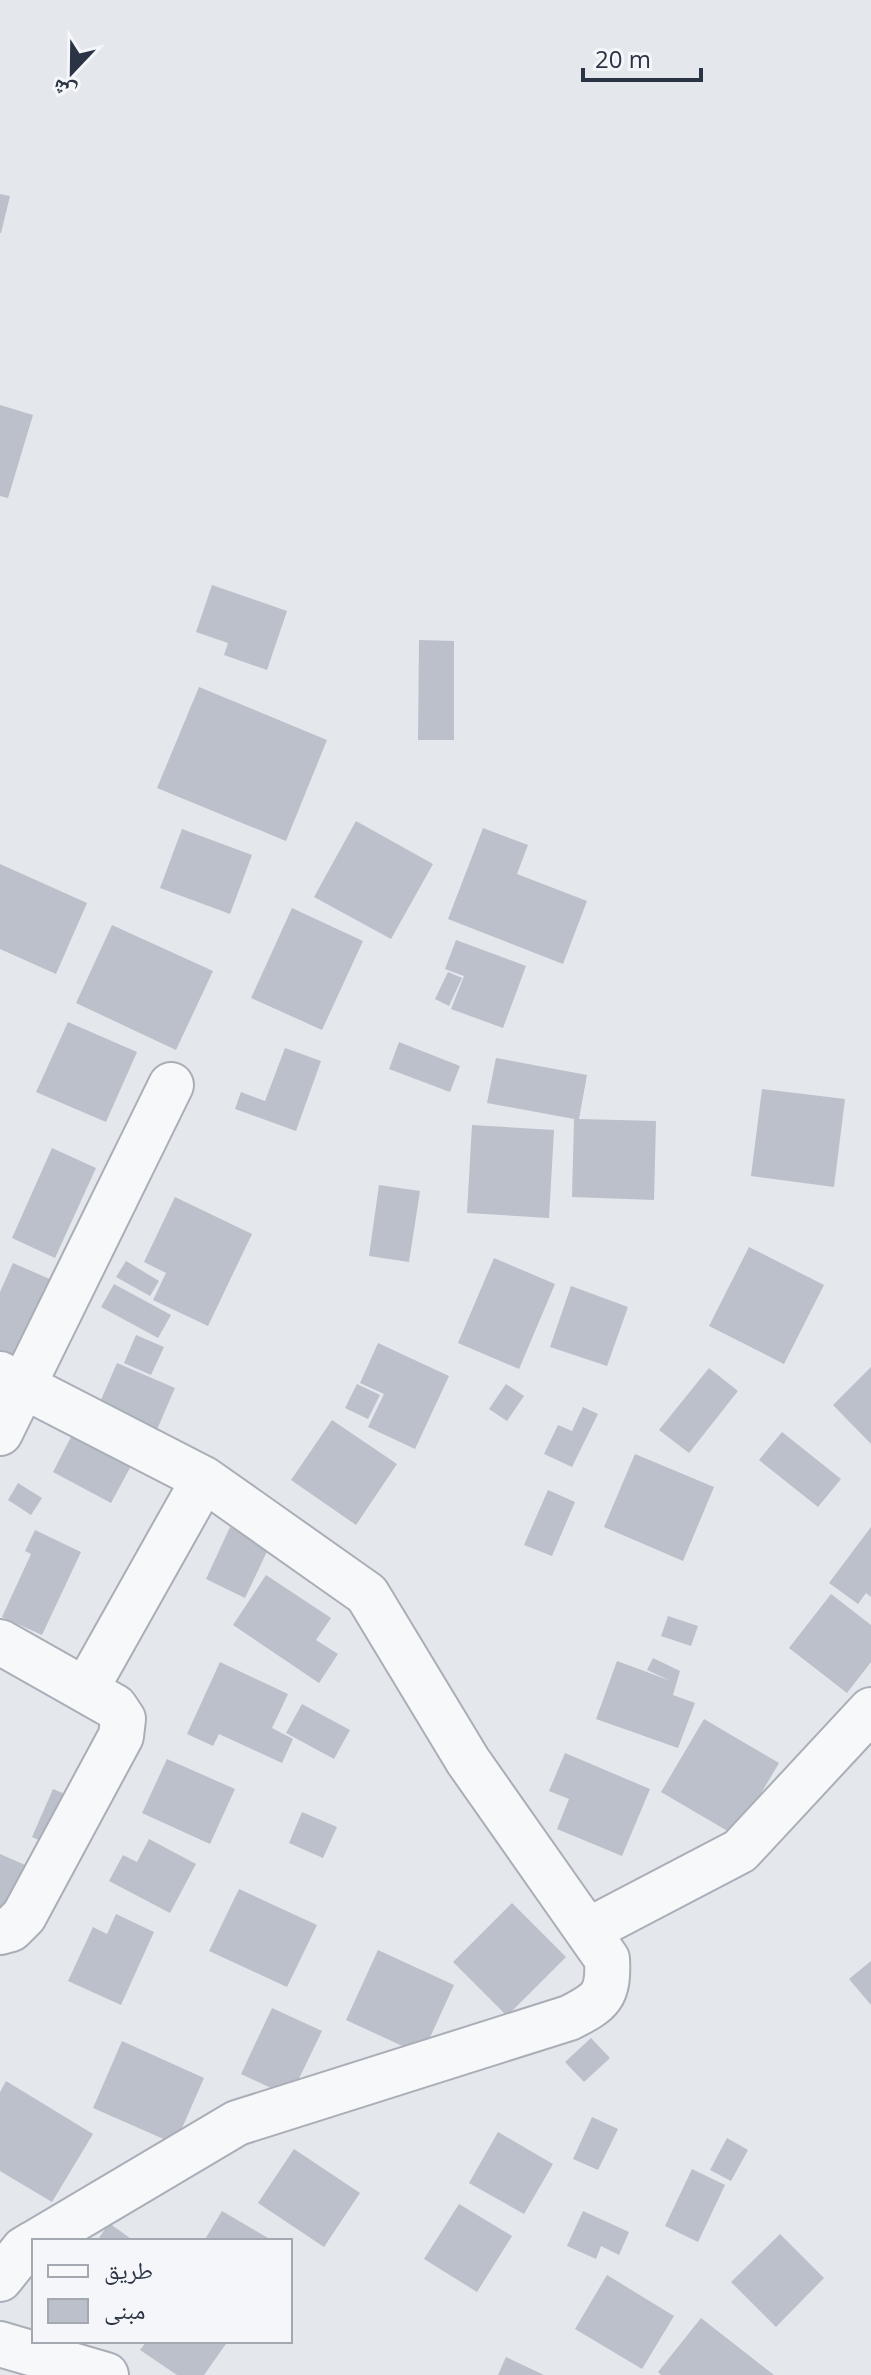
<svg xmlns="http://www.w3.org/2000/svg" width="871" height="2375" font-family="'Open Sans','Noto Naskh Arabic',sans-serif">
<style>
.building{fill:#bbc0ca}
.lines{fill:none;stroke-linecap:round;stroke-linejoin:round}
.street-casing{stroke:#a9aeb7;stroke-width:48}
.street{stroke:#f7f8fa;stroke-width:44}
</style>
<rect width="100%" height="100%" fill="#e4e7ec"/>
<!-- building -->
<path class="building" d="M0,194L10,196L1,233H0Z
M0,405L33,415L8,498L0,496Z
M212,585L287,611L267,670L224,655L228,643L196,632Z
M419,640L454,641V740H418Z
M199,687L327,740L286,841L157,788Z
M356,821L433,864L391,939L314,897Z
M483,828L528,845L517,874L587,901L563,964L448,919Z
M182,829L252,855L230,914L160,888Z
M0,864L87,903L56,974L0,949Z
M292,908L363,941L322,1030L251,998Z
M112,925L213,971L176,1050L76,1003Z
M456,940L526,966L503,1028L451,1009L464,976L445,969Z
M448,972L462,978L449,1006L435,999Z
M68,1022L137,1052L106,1122L36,1092Z
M399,1042L460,1066L450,1092L389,1069Z
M285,1048L321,1061L296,1131L235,1109L241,1092L265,1101Z
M496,1058L587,1075L579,1119L656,1121L654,1200L572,1197L574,1119L487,1103Z
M762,1089L845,1099L834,1187L751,1176Z
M472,1125L554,1130L549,1218L467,1213Z
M52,1148L96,1168L55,1258L12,1238Z
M379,1185L420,1191L409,1262L369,1256Z
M175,1197L252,1234L208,1326L153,1300L166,1273L144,1262Z
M749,1247L824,1285L784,1364L709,1326Z
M494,1258L555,1284L519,1369L458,1343Z
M126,1261L159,1281L150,1296L116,1277Z
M13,1263L61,1284L23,1368L0,1357V1292Z
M114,1284L171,1315L158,1338L101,1307Z
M571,1286L628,1307L607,1366L550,1347Z
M136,1335L164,1347L151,1375L124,1363Z
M378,1343L449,1376L415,1449L368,1427L384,1394L360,1383Z
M117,1363L175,1388L152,1441L94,1416Z
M871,1367V1444L833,1405Z
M709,1368L738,1391L689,1453L659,1430Z
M357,1384L380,1395L368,1419L345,1408Z
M506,1384L524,1396L507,1421L489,1409Z
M583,1407L598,1414L572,1467L544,1454L558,1425L572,1431Z
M332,1420L397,1464L356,1525L291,1480Z
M782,1432L841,1479L818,1507L759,1460Z
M72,1435L131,1466L111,1503L53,1472Z
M635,1454L714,1487L683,1561L604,1527Z
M18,1483L42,1498L31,1515L8,1500Z
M548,1490L575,1502L552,1556L524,1545Z
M230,1527L270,1545L245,1598L206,1579Z
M871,1527V1597L866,1593L858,1604L829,1583Z
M35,1530L81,1552L42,1635L2,1617L31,1554L25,1551Z
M266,1575L331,1618L316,1640L338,1654L319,1683L233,1625Z
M831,1594L871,1625V1662L847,1693L789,1648Z
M668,1616L698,1626L691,1646L661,1636Z
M653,1658L680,1671L673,1695L695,1703L678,1748L596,1719L617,1661L671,1681L647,1670Z
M220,1662L288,1694L272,1728L293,1739L282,1763L219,1734L213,1746L187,1734Z
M302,1704L350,1730L334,1759L286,1733Z
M704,1719L779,1763L736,1836L661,1792Z
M565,1753L650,1789L622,1856L557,1829L569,1799L549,1791Z
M167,1759L235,1789L210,1844L142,1813Z
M53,1789L82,1801L60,1850L32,1837Z
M302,1812L337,1827L323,1858L289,1843Z
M149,1839L196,1864L170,1913L109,1881L123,1855L137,1862Z
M0,1854L39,1871L0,1924Z
M239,1889L317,1925L287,1987L209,1951Z
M512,1903L566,1957L507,2016L453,1962Z
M116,1914L154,1932L121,2005L68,1981L93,1927L107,1934Z
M378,1950L454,1985L422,2055L346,2020Z
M871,1961V2005L849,1979Z
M272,2008L322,2031L290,2097L241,2074Z
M591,2038L610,2058L584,2082L565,2062Z
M122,2041L204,2078L175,2144L93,2108Z
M6,2081L93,2134L52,2202L0,2171V2092Z
M592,2117L618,2129L598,2170L573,2159Z
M498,2132L553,2164L524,2214L469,2183Z
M727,2138L748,2150L731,2181L710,2170Z
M294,2149L360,2193L324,2247L258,2203Z
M692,2169L725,2185L698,2242L665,2226Z
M459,2204L512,2236L477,2292L424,2259Z
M222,2211L273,2241H204Z
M583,2211L629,2232L619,2255L601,2246L596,2259L567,2246Z
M109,2223L134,2241H97Z
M780,2234L824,2278L776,2327L731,2282Z
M607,2275L674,2316L642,2369L575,2329Z
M701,2318L774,2375H661L658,2372Z
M147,2341H228L204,2375H177L140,2350Z
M506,2357L544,2375H498Z"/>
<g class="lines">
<!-- street casing -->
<g class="street-casing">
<path id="street" d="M0,1374L204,1479L86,1689
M0,1433L171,1085
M0,1642L115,1707L123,1719L121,1736L24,1916L11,1929L0,1932
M589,1930L740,1851L871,1710
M38,2241L237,2123L569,2018C601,2002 609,1996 607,1959L468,1761L367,1594L204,1479
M0,2279L24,2249L34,2243
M0,2344L106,2375"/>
</g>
<!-- street -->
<use href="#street" class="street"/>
</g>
<!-- legend -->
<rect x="32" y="2239" width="260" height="104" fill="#f4f6f9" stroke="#a4a8b1" stroke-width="2"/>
<rect x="48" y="2265" width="40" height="12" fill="#f7f8fa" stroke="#a4a8b1" stroke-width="2"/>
<text x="104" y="2279" font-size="24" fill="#2b3445">طريق</text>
<rect x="48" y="2299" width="40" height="24" fill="#bbc0ca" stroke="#a4a8b1" stroke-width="2"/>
<text x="104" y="2319" font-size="24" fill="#2b3445">مبنى</text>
<!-- north arrow -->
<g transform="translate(72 72) rotate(202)" stroke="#f4f6f9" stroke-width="6" paint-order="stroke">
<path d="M0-6L14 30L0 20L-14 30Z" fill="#2b3445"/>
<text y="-12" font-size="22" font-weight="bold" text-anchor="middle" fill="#2b3445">ش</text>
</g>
<!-- scale -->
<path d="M583 68v12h118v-12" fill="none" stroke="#2b3445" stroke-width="4"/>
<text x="595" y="68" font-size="24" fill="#2b3445" stroke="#f4f6f9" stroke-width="6" paint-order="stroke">20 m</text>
</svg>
